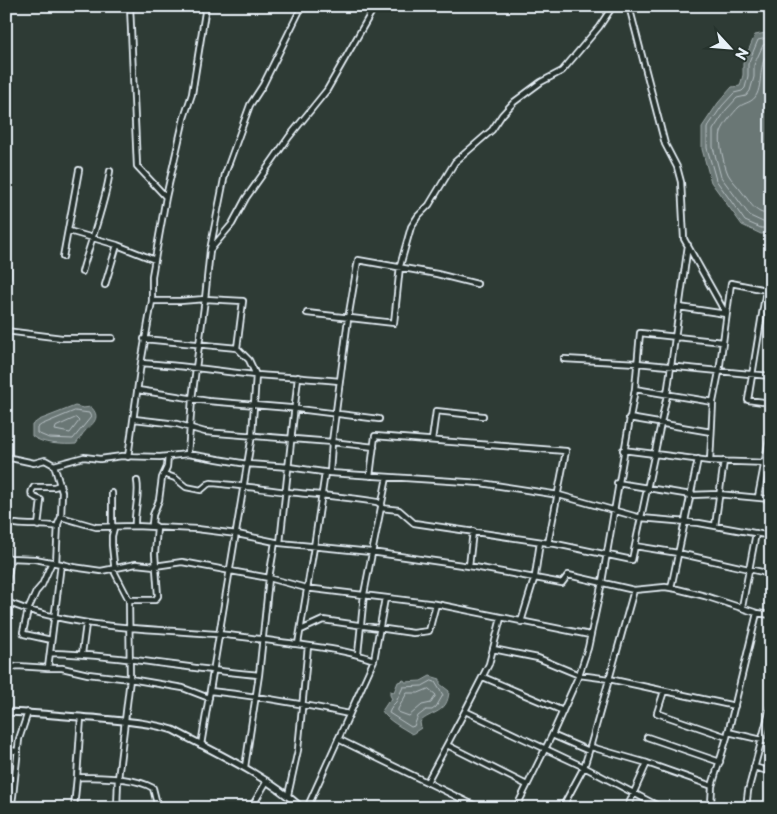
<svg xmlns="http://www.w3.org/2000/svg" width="777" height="814" font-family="'Playpen Sans',sans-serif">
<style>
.water{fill:#6b7775;stroke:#9da8a9}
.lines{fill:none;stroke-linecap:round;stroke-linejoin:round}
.shore{stroke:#b6c0c4;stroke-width:1}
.minor-casing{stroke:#e8f1f8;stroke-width:8}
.tertiary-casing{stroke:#e8f1f8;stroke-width:9}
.minor{stroke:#26332d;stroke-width:4.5}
.tertiary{stroke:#26332d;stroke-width:5}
</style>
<rect width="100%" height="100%" fill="#2e3b35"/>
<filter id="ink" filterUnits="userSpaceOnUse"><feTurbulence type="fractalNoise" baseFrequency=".02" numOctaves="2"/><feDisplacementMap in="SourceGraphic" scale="10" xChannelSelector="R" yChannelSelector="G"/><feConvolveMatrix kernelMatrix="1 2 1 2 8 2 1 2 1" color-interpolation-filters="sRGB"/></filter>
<g filter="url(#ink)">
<!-- water -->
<path class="water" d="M771,32V233L761,234L742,225L711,182L702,149V127L718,103L732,87L740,86L743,75V63L755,35Z
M75,406L83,408L91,407C101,417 94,423 86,430C82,434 79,440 76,444C64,445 41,444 32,436V425L39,420Z
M430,676L440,679V684L449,691C448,714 431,711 420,722L421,728L412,734C402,727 389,722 382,711L388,702L392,699L390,695V691L394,692L398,682L404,680L405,682L421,681Z"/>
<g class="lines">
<!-- shore -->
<path class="shore" d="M771,37L758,40L748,64V76L745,88L742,91L734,93L722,106L707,128V148L716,180L745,221L761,228H771
M771,43L763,45L754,65V77L750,91L746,96L737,98L726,110L713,130V147L721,177L750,216L763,222H771
M771,51C758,59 763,81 757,94C753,103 745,102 739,107C733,113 724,124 721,132C718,141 724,165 728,174C731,180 738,186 742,192C751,203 755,215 771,214
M75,411L89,413L91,417L73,439L49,438L37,433V428L41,425Z
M76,418L79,421L70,433L55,430L56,427Z
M432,681L435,682L443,695L436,707L432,710H426L418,716L414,726L411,727L389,713L392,706L396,702L403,687L422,686Z
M429,689L436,695L431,703L422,705L409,716L398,712V709L407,693H418Z"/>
<!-- minor casing -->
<g class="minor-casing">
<path id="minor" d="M130,6L137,166L166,197
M629,6L665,144L677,167L681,182L684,239L726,314
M6,228L8,230V276L6,285
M69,231L117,245L155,260
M211,249L232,224L246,198L289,137L327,90L375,6
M63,257L79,170
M82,272C91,239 105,206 110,171
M105,285L117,245
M152,301V276L166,197L184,118L192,94L206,6
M679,307L726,314
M307,313L394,323L400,266L411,227L418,216L429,205L455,162L492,130L502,115L514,102L541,82L562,71L599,27L613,6
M6,331L62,338H112
M144,339L237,348
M564,359L637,363L771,376
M141,363L152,301H180L205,299L192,399L188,454
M635,389L713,402
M138,390L208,401L290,408L379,419
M629,418L711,432
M134,419L177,424L205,432L332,442L330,473
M432,440L436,411L483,416
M374,447L332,442L348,319L358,260L437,274L477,284
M623,450L710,461L771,463
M6,457L34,463L45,460L54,465L62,492L61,517L58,524L56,563
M128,457L141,363C179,365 217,371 255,375C283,377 311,378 339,381
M710,461L713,402L719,372L731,283L766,290L748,400L771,403
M54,465L84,457L100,459L122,456L160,457L188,454L247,464L289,467L330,473L481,483L559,495L641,518L699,523L771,536
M164,474L175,478L186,487L201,490L208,484L211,483C237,485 262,489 288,492C318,495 347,497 377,502L382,505
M370,476L375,436L566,451L548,544
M617,483L691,495L718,494L771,499
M112,493V524L114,528L112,536V545L115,573L129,600L130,679L118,779L117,808
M758,497L771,429
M381,508L399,510L414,523L556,544L632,560L667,395L688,245
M61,517L96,527L135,526L197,529L237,534L280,543L371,552L469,566L562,583L568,575L634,590L665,587L677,589L705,596L757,613L771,615
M16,524C31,526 44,524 58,527
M38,526L41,500C33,497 28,495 34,487H54L60,485
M135,526C134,510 140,496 137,481
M715,526L724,461
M6,536V556
M280,543L298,377
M635,546L678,553L771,574
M6,556L10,558L35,559L61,564L48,668H62L88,674L130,679L183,688L209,698
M61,564L73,567L101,571L136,564L155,566L182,562L269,578L306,588L436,604L590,635
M469,566L473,531
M6,587L11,558
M671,588L698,459
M129,600H155L158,596L155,554L157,527L152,524L153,515L159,500L162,478L167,467L168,456
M6,602C74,629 146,628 216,634C240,636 264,640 288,643C317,647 347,650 374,660
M742,607L756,533
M521,622L535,576L540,542
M301,630L323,620L413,633L429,631L436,604
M51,640L24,634L23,632L28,610L36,592L42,585L52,562
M298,644L314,547L325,473
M493,649L538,658L579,675L609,679L735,706
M50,653C120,655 189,669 259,675
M82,654L86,624
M358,654L364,594L387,477
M6,670L17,666L48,668
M483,677L563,711
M210,691C257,696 303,704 349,714
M664,691L657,713L727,737
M465,711L584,767L662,808
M81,717L77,777C101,778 132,776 153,788L158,808
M728,732L771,742
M552,735L589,751
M647,737L720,762
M338,739L480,808
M201,745L252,435L256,375L249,360L237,348L243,301L205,299L210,250L225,174L250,105L263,85L302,6
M447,745L527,785
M591,747L647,763L712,786
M6,750L17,751
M245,767L259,675L269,578L275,542
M754,767L771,772
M427,782L465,711L489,664L501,618
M6,795L13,796L19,739L28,712
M288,795L298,750L308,646
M11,808L13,796
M74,808L77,777
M251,808L267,781
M307,808L374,660L385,598
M516,808L552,735L579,675L588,648L602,582L635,389L640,333L723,342
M562,808L584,767L589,751L634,590
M627,808L647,763
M720,808L714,806L711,804L712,786L727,737L757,613
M746,808L748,791L771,705"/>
</g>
<!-- tertiary casing -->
<g class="tertiary-casing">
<path id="tertiary" d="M6,712C35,713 63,716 92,718C119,721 147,722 173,730C218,754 264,774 302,808"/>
</g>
<!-- minor -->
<use href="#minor" class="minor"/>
<!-- tertiary -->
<use href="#tertiary" class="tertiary"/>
</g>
</g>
<!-- margin -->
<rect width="777" height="814" fill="none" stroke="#26332d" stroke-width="25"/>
<rect x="12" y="12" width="752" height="789" fill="none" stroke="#e8f1f8" stroke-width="2" filter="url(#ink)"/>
<!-- north arrow -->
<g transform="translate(730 48) rotate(116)" stroke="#26332d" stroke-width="4" paint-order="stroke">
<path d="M0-4L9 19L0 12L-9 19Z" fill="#e8f1f8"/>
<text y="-8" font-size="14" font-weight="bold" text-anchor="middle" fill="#e8f1f8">N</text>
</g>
</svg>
